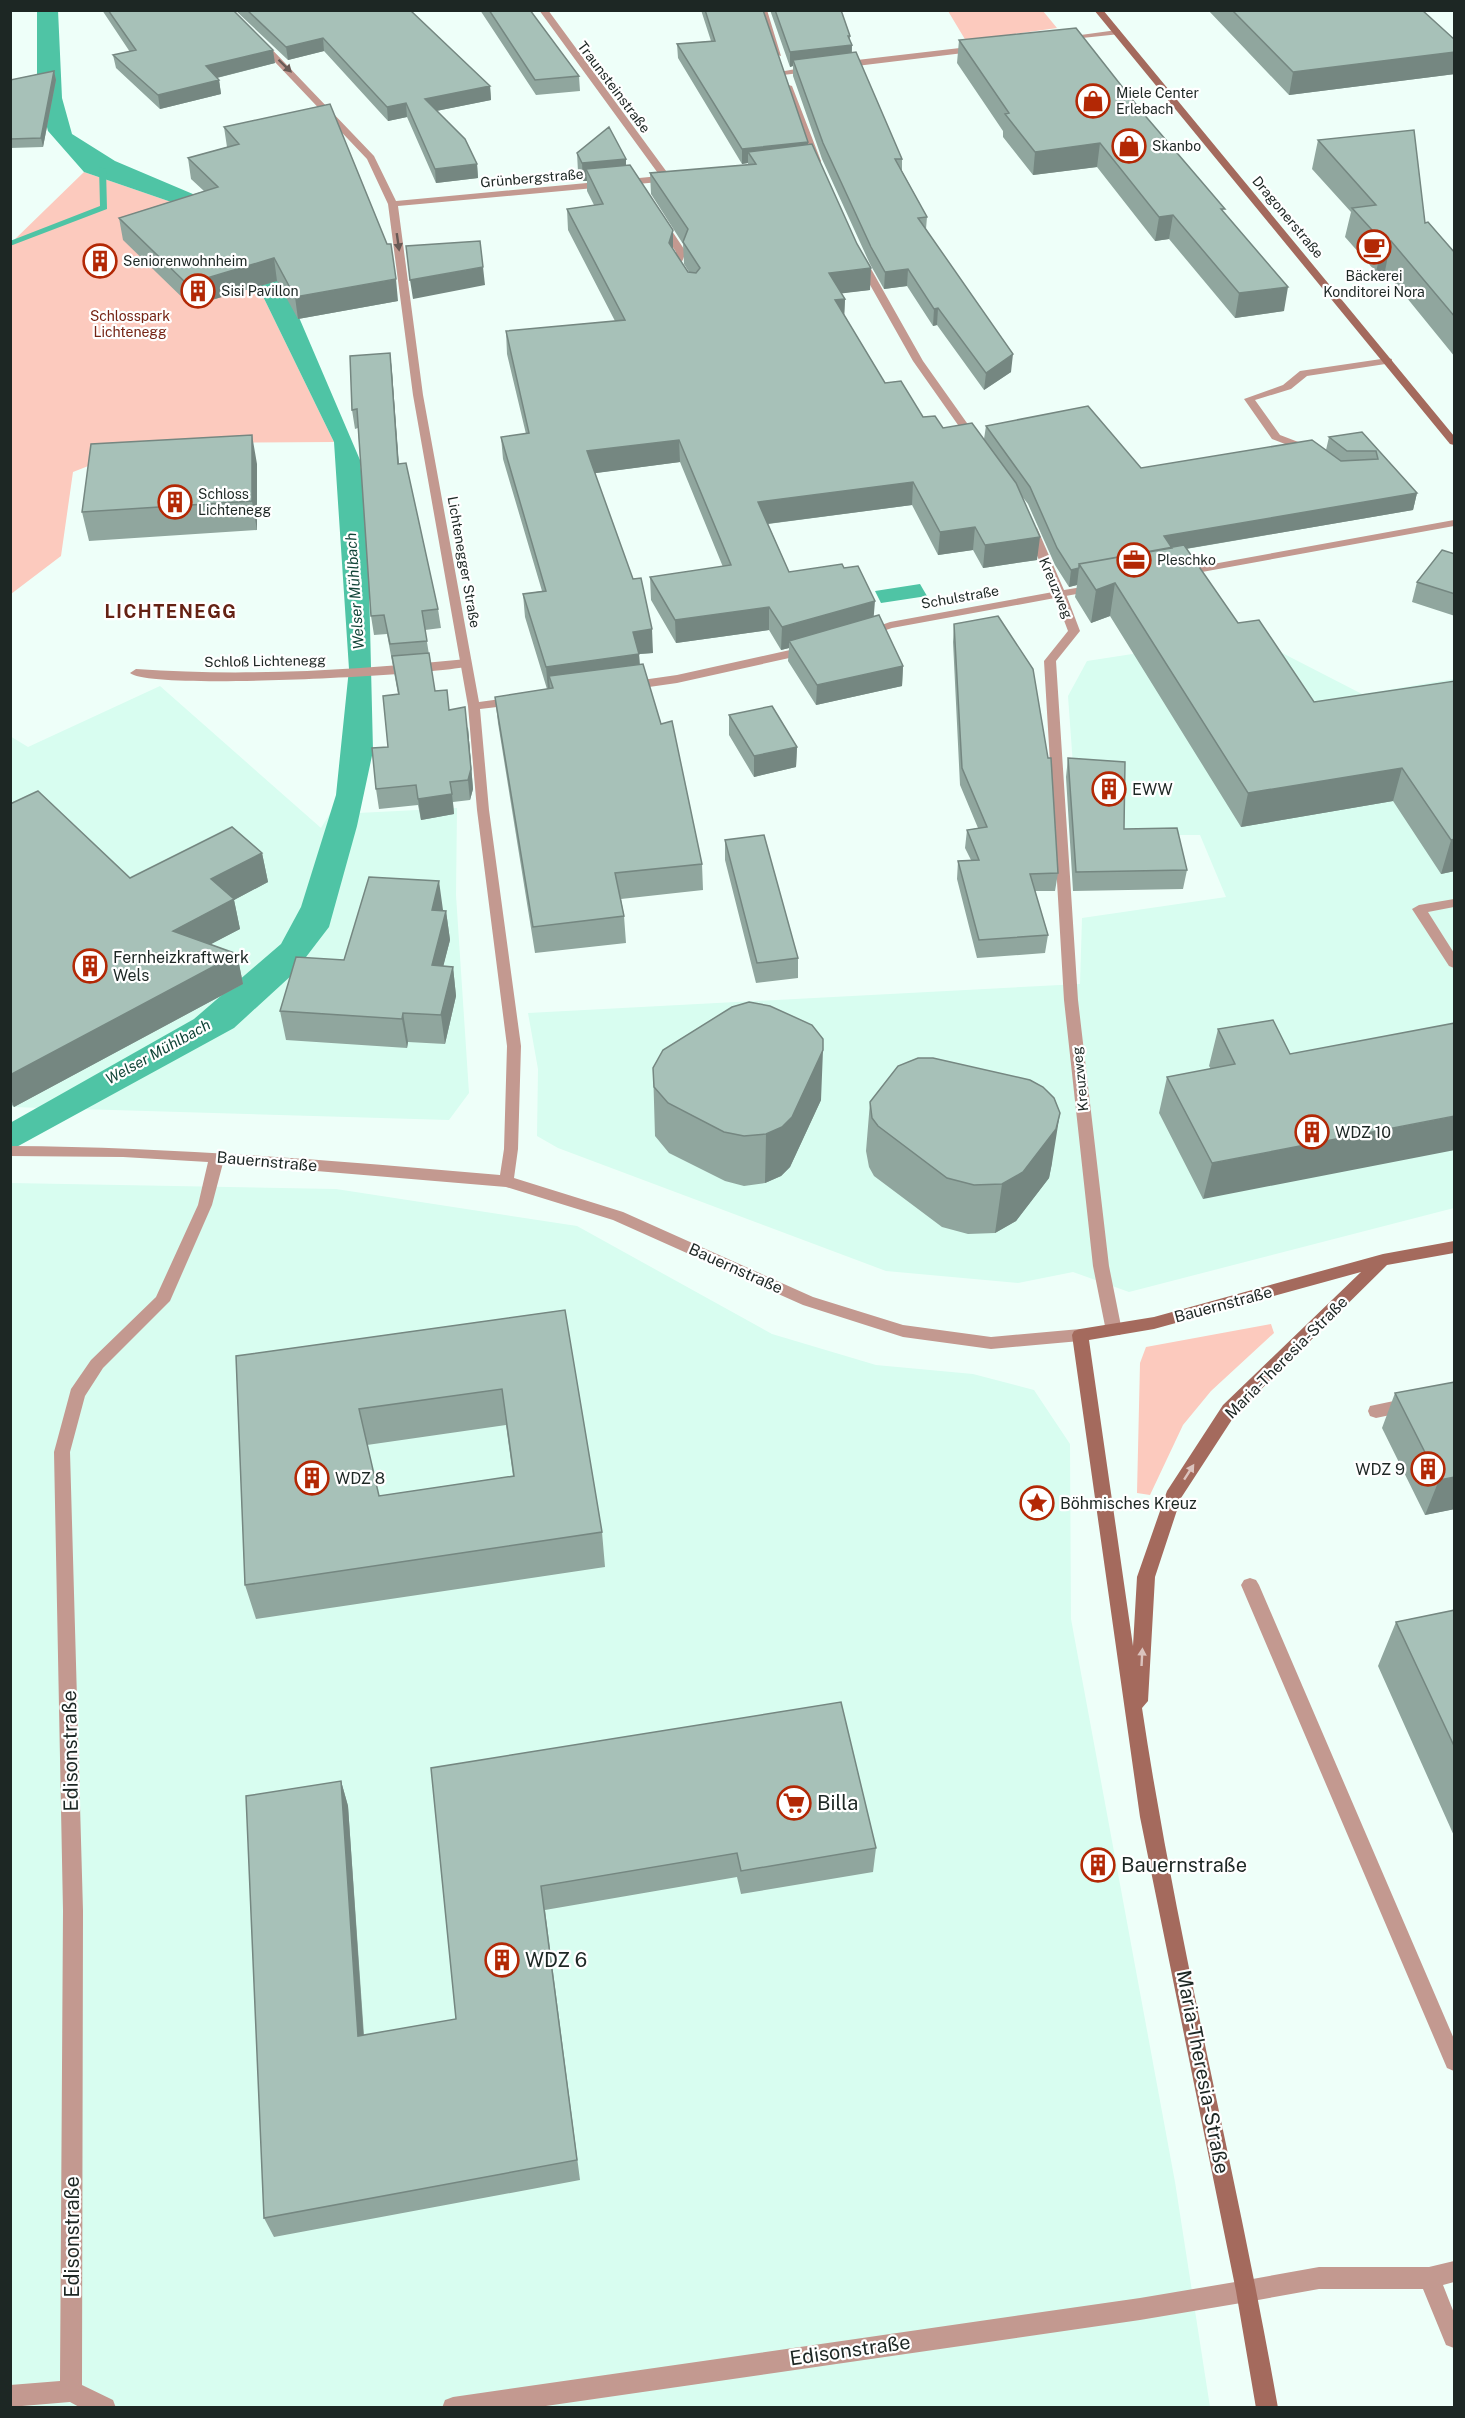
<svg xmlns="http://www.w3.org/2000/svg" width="1465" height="2418" font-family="'Public Sans',sans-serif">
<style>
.built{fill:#d8fdf0}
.green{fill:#fccabe}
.water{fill:#4fc4a5}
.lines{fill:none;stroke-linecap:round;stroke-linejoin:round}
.stream{fill:#4fc4a5;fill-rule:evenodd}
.service{fill:#c39990;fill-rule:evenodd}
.minor{fill:#c39990;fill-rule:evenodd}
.secondary{fill:#a46a5d;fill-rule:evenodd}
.wall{fill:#90a69e;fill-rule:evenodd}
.shaded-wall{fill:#758781}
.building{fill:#a7c1b8;stroke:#758781;stroke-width:1.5;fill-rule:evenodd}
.oneway{fill:#685a55}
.oneway2{fill:#dbc3be}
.labels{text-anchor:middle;stroke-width:4.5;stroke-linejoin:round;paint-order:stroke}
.far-street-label{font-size:14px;fill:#1d2724;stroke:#fff}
.far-poi-label{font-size:14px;fill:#1d2724;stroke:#fff;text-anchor:start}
.far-park-label{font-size:14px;fill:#752414;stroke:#fff}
.far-water-label{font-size:15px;font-style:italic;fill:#124538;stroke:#fff}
.poi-label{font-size:16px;fill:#1d2724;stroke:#fff;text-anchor:start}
.street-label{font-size:16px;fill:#1d2724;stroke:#fff}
.far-district-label{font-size:18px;font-weight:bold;letter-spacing:1.5px;fill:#652214;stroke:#fff}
.near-street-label{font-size:20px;fill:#1d2724;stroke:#fff}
.near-poi-label{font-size:20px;fill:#1d2724;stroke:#fff;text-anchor:start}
</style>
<rect width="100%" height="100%" fill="#eefff9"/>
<!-- built -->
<path class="built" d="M1249,636L1362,694L1454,679V1208L1129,1292L1073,1272L1018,1283L886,1271L558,1148L537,1136L538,1069L528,1013L1080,984L1082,918L1226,897L1200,835H1078L1068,696L1087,661Z
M160,686L321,828L331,812L358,813L457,808L456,895L469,1093L449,1120L11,1107L10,736L28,747Z
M11,1183L336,1189L577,1226L772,1334L876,1365L973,1374L1034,1390L1070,1444L1071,1619L1175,2182L1210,2407L11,2408Z"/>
<!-- green -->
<path class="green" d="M948,11H1043L1057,28L966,41Z
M84,172L177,204L255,280L334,442L147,443L73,472L61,556L11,594V243Z
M1271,1324L1274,1333L1211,1391L1183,1425L1150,1495L1137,1493L1140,1363L1146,1347Z"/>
<!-- water -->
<path class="water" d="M58,10L62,98L72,134L115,161L207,200L280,273L360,460L368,543L373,751L357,826L329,927L293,974L234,1028L11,1150L10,1123L194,1019L281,944L301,907L336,795L349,669L334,442L255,280L177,204L84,172L48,131L37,88V11Z
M920,584L927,596L881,603L875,591Z"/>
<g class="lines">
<!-- stream -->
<path class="stream" d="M99,167L106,169L107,209L10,246V241L100,206Z"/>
<!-- service -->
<path class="service" d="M660,222H666L686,252L681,264L688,276L686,278H680L671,264L676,252L658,224Z
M1388,358L1392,359V363L1307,376L1291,389L1255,400L1280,435L1314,448V452H1306L1272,439L1244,399L1283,385L1300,371Z
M1060,591L1066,594L1080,631L1056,661L1078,1000L1109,1266L1122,1331L1120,1335H1108L1106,1331L1093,1266L1064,1000L1044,661L1068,631L1054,594Z
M467,659L471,660V666C433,675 150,691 130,673L136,669C247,677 356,670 467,659Z
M1454,899V907L1428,912L1454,953V968L1449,966L1412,909L1419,905Z
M1408,1398L1414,1400L1416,1405L1414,1410L1376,1418L1370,1416L1368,1411L1370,1406Z
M1250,1578L1256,1580L1259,1585L1454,2039V2071L1447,2068L1241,1585L1244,1580Z
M1454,2261V2282L1443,2285L1454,2313V2348L1446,2345L1423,2289H1319L1247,2302L1240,2298L1236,2291L1240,2284L1247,2280L1319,2267H1429Z"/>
<!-- minor -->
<path class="minor" d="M539,10H548L669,175L675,178L670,181L398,206L423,395L479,702L515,697L521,701L515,705L480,709L489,810L521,1046L518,1149L514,1178L623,1212L813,1297L903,1325L991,1337L1080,1329L1086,1331L1088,1335L1086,1339L1080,1341L991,1349L903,1337L803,1305L613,1220L506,1187L223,1163L212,1205L170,1301L103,1368L85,1396L70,1452L83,1911L82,2385L113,2400L116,2408H81L70,2402L10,2407V2385L60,2381L63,1911L54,1452L71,1389L91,1360L156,1297L198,1205L208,1162L123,1157L10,1156V1146C174,1147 336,1161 500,1175L504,1149L507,1046L477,810L468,706L413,395L388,204L367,159L255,41L262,39L374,156L396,201L660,176Z
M759,10H767L781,56L774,54Z
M1117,30H1120V34L1063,40L1059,38Z
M977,46L981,49L980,51L840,68L836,65L840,62Z
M813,66L817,69L816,71L783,75L779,72Z
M785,84L792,86L821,161L820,163L813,161Z
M861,257L866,260L923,361L979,440L978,442H970L913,361L856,260Z
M1454,520V526L1180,576L1174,573L1180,570Z
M1031,525L1037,528L1064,590L1094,585L1100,588L1098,590L892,628L865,637L859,633L890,622L1053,592L1025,528Z
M808,646L812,647V653L677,683L628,690L622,686L628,682L677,675Z
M1247,2280L1254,2284L1258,2291L1254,2298L1247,2302L1140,2320L532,2408H442L445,2400L453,2397L1140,2298Z"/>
<!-- secondary -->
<path class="secondary" d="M1094,10H1103L1454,436V445L1450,444Z
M1454,1241V1253L1387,1265L1235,1415L1181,1498L1155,1577L1148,1701L1142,1708C1177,1943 1237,2173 1278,2408H1256L1236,2291L1140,1817L1072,1335L1074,1331L1080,1329L1154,1317L1383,1254ZM1361,1272L1223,1405L1167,1491L1137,1577L1133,1646L1089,1340L1154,1329Z"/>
</g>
<!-- wall -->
<path class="wall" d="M102,10H233L275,63L217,78L219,80L221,94L160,109L116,68L113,55L130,52Z
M235,10H410L490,86L491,100L436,111L477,164L478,178L436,183L407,117L388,121L324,51L288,60Z
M480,10H530L579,76L580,91L536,95Z
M701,10H763L808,142V145L870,290L841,293L845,299L844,315L885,383L923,417L943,428L984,439L986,426L1141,468L1326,450L1329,437L1362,432L1417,493L1413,510L1186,549L1238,623L1314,702L1455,681V871L1441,874L1393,801L1241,827L1110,616L1091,623L1075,597L1077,585L1069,587L1055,565L1028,504L1021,495L1037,560L983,568L973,550L938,555L912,505L768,524L789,572L874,616L903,666L902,686L816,705L788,661L789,648L781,650L769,630L676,643L651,600L650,577L723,567L680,462L595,473L653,653L639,654L640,664L702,864L703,890L621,899L624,916L626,943L535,953L498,723L495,697L547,689L525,617L523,594L542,591L503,459L501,437L526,434L507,354L506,331L615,321L568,230L567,209L594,205L587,191V181H583L578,172L577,153L626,166L673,230V251L688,272H689L684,264L683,244L651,194L650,173L748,165V163L742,164L678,58L677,44L711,41Z
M770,10H841L850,36V41L852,45V53L902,159V171L927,217L926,229L1011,372L984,390L937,325L933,326L907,286L884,289L870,264L822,159L793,76V66L790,67Z
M1208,10H1422L1455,40V74L1289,95Z
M959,40L1142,112L1224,213L1284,311L1235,318L1169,239L1155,241L1097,167L1033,175L1003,137V131L957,63Z
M54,71L56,80L43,147L10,148V80Z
M224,127L398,301L298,319L277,281L191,306L123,240L119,218L204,191L191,179L188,158L227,147Z
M1318,140L1425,223L1455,253V357L1385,271L1376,272L1345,237L1351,212L1312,169Z
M390,353L392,372L399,464L438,609L441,628L425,630L435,691L449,710L468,728L473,789L470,800L453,802L454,814L421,820L418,805L379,809L376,789L388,747L398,694L387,634L374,635L371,616L358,428L355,429L352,410Z
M257,464V530L89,541L82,512Z
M1455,554V616L1412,602L1417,582Z
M954,624L1058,873L1055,891H1035L1048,935L1045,953L977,958L957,879L958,861L971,860L965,848L967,830L978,828L960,785L953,642Z
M729,715L797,747L796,767L754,777L729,735Z
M1068,758L1124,829L1187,870L1183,889L1073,891L1066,777Z
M10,804L130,878L262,853L268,882L234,900L240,929L210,944L237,954L243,984L14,1107L10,1103Z
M725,840L798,958V978L756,983L725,860Z
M443,911H446L450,940L443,966L453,967L456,996L445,1044L408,1042L407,1048L286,1040L280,1011L344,960Z
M1273,1020L1203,1199L1159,1113L1167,1077L1211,1069L1209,1066L1218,1029Z
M653,1068L821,1100L790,1167L781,1176L765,1183L744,1186L725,1181L669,1153L655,1136Z
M870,1102L1052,1163L1049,1178L1016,1221L995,1233L968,1234L942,1227L874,1176L869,1167L866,1151Z
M565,1310L602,1532L605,1567L256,1619L245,1585L236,1356ZM506,1425L513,1476L379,1496L367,1445Z
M1395,1393L1455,1509L1425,1515L1382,1428Z
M1455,1610V1838L1378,1666L1396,1622Z
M431,1768L876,1848L873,1872L741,1894L737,1877L545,1910L580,2180L274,2237L264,2218L341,1781L348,1806L364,2035L456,2019Z"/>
<!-- shaded-wall -->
<path class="shaded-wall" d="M323,38L324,51L288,60L286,47Z
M852,45L851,59L793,60V66L790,67V52Z
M273,50L275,63L208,80L206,66Z
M1455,52V74L1289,95L1293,72Z
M54,71L56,80L43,147L41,138Z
M219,80L221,94L160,109L158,95Z
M490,86L491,100L426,113L425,99Z
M406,103L407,117L388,121L387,107Z
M808,142V156L748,152V163L742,164V149Z
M1100,143L1097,167L1033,175L1035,152Z
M626,159V177L586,169L587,181H583L582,163Z
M477,164L478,178L436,183L435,169Z
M1173,215L1169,239L1155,241L1159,217Z
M673,230V252L669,243Z
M1391,241L1385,271L1376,272L1383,242Z
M274,258L277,281L191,306L187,284Z
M483,267L485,285L413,299L410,280Z
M871,268L870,290L829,295V273Z
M908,269L907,286L884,289L885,272Z
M396,279L398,301L298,319L295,297Z
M1288,287L1284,311L1235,318L1239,293Z
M845,299L844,321L835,300Z
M938,308L937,325L933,326L934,309Z
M390,353L392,372L400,483L398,464Z
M1013,354L1011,372L984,390L986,373Z
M252,435L257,464V530L252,501Z
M679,440L680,462L589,474L587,451Z
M913,482L912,505L758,525V502Z
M1417,493L1413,510L1161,553L1164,536Z
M975,527L973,550L938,555L940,532Z
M1040,537L1037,560L983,568L985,545Z
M1079,568L1077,585L1069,587L1071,570Z
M1115,583L1110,616L1091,623L1096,590Z
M875,601L873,625L789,641V648L781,650L782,627Z
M769,607V630L676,643L675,620Z
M652,629L653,653L639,654L640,678L549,676L550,690H548L546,667L633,632Z
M903,666L902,686L816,705L817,685Z
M468,728L473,789L470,800L468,780Z
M797,747L796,767L754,777V756Z
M1402,768L1393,801L1241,827L1248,793Z
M452,794L454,814L421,820L418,799Z
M1455,839V871L1441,874L1451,840Z
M262,853L268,882L234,900L240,929L181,960L173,931L211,879Z
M439,881L443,910L436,940L432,910Z
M446,911L450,940L436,995L432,965Z
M237,954L243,984L14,1107L10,1096V1075Z
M453,967L456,996L445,1044L441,1015Z
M403,1013L408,1042L407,1048L402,1019Z
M823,1050L821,1100L790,1167L781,1176L765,1183L766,1134Z
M1060,1113L1052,1163L1049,1178L1016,1221L995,1233L1002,1184Z
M1455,1116V1150L1203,1199L1212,1163Z
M1455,1477V1509L1425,1515L1439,1480Z
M341,1781L348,1806L365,2058L358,2036Z"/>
<!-- building -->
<path class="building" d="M108,10H233L273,50L206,66L219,80L158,95L113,55L136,50Z
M247,10H410L490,86L425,99L465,139L477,164L435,169L406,103L387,107L323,38L286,47Z
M489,10H530L579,76L535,80Z
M705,10H763L808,142L742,149L677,44L715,41Z
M775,10H841L850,36H848L852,45L790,52Z
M1232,10H1422L1455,40V52L1293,72Z
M1076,28L1142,112L1225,209H1221L1288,287L1239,293L1173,215L1159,217L1100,143L1035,152L1005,114L1009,113L959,40Z
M856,52L902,159H895L927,217L918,218L1013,354L986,373L938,308L934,309L908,269L885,272L871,247L823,143L793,60Z
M54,71L41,138L10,139V80Z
M330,104L387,244H391L396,279L295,297L274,258L187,284L119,218L218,187L188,158L239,144L224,127Z
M609,127L626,159L582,163L577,153Z
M1414,130L1425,223L1428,222L1455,253V317L1391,241L1383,242L1352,208L1376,205L1318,140Z
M812,144L857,244L871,268L829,273L845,299L835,300L885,383L901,381L923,417L935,416L943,428L972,423L1016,483L1040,537L985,545L975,527L940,532L913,482L758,502L789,572L842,564L844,568L858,566L875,601L782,627L769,607L675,620L650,577L731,565L679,440L587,451L633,579L641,578L652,629L633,632L639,654L546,667L523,594L546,591L501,437L529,433L506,331L625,320L567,209L603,204L586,169L630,165L673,230L669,243L688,272L696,273L700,268L683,242L688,229L650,173L756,164L748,152Z
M480,241L483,267L410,280L406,246Z
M390,353L398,464L406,463L438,609L422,611L427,641L390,644L384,615L371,616L357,409L352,410L350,356Z
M1088,406L1141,468L1312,440L1341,461L1378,459L1376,451H1347L1329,437L1362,432L1417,493L1164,536L1172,548L1079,564V568L1071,570L1057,548L1030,487L986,426Z
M252,435V501L82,512L91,444Z
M1184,545L1238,623L1259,620L1314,702L1455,681V839L1451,840L1402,768L1248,793L1115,583L1096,590L1079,564Z
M1442,550L1455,554V594L1417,582Z
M879,615L903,666L817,685L789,641Z
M998,616L1033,669L1048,758H1051L1058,873L1030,874L1048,935L979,940L958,861L979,860L967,830L987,827L962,768L954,624Z
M429,653L435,691L447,690L449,710L465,707L471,769L468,780L450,782L452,794L418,799L416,785L376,789L372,748L388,747L383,696L399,694L392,656Z
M643,664L661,724L672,721L702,864L615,873L624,916L533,927L495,697L553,688L549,676Z
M772,706L797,747L754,756L729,715Z
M1068,758L1125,762L1124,829L1177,828L1187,870L1076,872Z
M38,791L130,878L232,827L262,853L211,879L234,899L173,931L237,954L10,1075V804Z
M764,835L798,958L757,963L725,840Z
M369,877L439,881L432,910L446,911L432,965L453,967L441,1015L403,1013L402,1019L280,1011L296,957L344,960Z
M749,1002L770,1006L812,1025L823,1039V1050L792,1117L782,1127L766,1134L744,1136L724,1132L668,1103L654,1087L653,1068L663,1050L732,1007Z
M1273,1020L1290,1054L1455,1023V1116L1212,1163L1167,1077L1235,1064L1218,1029Z
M918,1058H933L1030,1080L1043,1087L1054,1098L1060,1113L1056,1129L1023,1172L1002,1184L974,1185L947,1178L878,1126L872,1118L870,1102L898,1066Z
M565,1310L602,1532L245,1585L236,1356ZM502,1389L514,1476L379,1496L359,1409Z
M1455,1382V1477L1439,1480L1395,1393Z
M1455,1610V1748L1396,1622Z
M841,1702L876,1848L741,1871L737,1853L541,1886L577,2160L264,2218L246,1796L341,1781L358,2036L456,2019L431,1768Z"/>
<!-- one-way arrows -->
<defs><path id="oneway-solid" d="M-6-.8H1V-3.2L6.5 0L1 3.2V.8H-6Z" transform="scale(1.5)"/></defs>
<g class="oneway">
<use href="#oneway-solid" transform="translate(285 66) rotate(44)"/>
<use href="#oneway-solid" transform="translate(398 242) rotate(82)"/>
</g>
<g class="oneway2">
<use href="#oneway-solid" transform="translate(1189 1472) rotate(-57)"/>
<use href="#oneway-solid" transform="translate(1142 1657) rotate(-87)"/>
</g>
<!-- icons -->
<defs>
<g id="shop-ring" transform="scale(1.725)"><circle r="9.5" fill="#fff" stroke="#b32805" stroke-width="1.5"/><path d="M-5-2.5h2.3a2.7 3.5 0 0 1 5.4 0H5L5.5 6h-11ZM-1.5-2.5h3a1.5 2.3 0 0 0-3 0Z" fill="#b32805"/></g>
<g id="cafe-ring" transform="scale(1.725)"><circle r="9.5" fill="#fff" stroke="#b32805" stroke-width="1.5"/><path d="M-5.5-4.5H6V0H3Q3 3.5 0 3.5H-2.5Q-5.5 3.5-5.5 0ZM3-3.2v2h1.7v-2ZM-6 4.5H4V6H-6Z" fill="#b32805"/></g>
<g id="building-ring" transform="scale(1.725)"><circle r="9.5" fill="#fff" stroke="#b32805" stroke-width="1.5"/><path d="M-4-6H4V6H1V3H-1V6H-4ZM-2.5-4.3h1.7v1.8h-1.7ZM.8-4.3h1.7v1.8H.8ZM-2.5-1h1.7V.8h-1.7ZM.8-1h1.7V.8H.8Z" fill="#b32805"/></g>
<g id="office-ring" transform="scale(1.725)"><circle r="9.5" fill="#fff" stroke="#b32805" stroke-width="1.5"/><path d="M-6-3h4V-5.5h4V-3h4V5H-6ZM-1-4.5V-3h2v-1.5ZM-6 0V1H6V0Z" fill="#b32805"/></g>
<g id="sight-ring" transform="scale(1.725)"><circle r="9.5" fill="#fff" stroke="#b32805" stroke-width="1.5"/><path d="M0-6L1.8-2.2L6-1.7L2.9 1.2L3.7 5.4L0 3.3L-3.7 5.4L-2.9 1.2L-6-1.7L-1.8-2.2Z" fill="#b32805"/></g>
<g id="supermarket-ring" transform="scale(1.725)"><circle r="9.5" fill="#fff" stroke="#b32805" stroke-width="1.5"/><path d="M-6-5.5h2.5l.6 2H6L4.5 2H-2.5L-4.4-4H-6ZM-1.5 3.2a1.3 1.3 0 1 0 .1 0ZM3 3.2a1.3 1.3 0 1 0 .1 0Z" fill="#b32805"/></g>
</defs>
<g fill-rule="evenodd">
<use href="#shop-ring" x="1093" y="101"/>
<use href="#shop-ring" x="1129" y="146"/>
<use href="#cafe-ring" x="1374" y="247"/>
<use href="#building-ring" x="100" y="261"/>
<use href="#building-ring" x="198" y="291"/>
<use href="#building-ring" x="175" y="502"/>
<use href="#office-ring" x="1134" y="560"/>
<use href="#building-ring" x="1109" y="789"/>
<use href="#building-ring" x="90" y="966"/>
<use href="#building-ring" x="1312" y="1132"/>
<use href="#building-ring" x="1428" y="1469"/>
<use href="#building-ring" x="312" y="1478"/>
<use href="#sight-ring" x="1037" y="1503"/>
<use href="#supermarket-ring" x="794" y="1803"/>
<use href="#building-ring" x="1098" y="1865"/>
<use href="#building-ring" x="502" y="1960"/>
</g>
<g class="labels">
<!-- far-street labels -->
<g class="far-street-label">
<text transform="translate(614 87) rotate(53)" y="5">Traunsteinstraße</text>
<text transform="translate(532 178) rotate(-5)" y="5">Grünbergstraße</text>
<text transform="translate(1288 217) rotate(50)" y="5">Dragonerstraße</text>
<text transform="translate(464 562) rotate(80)" y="5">Lichtenegger Straße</text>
<text transform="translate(1056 588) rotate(67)" y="5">Kreuzweg</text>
<text transform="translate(960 597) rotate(-10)" y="5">Schulstraße</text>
<text transform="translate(265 661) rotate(-1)" y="5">Schloß Lichtenegg</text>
<text transform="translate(1080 1079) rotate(-96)" y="5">Kreuzweg</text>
</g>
<!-- far-poi labels -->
<g class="far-poi-label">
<text x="1116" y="98">Miele Center<tspan x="1116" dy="16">Erlebach</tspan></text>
<text x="1152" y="151">Skanbo</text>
<text x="123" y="266">Seniorenwohnheim</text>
<text x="1374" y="281" text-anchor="middle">Bäckerei<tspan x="1374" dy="16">Konditorei Nora</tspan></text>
<text x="221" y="296">Sisi Pavillon</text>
<text x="198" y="499">Schloss<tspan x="198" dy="16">Lichtenegg</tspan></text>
<text x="1157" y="565">Pleschko</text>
</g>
<!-- far-park labels -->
<g class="far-park-label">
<text x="130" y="321">Schlosspark<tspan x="130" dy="16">Lichtenegg</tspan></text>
</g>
<!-- far-water labels -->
<g class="far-water-label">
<text transform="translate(355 591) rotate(-94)" y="5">Welser Mühlbach</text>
<text transform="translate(158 1052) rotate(-29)" y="5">Welser Mühlbach</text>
</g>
<!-- poi labels -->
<g class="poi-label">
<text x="1132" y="795">EWW</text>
<text x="113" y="963">Fernheizkraftwerk<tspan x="113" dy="18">Wels</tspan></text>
<text x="1335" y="1138">WDZ 10</text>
<text x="1405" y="1475" text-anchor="end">WDZ 9</text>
<text x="335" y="1484">WDZ 8</text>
<text x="1060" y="1509">Böhmisches Kreuz</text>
</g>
<!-- street labels -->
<g class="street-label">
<text transform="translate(267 1161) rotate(5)" y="6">Bauernstraße</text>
<text transform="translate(736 1268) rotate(24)" y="6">Bauernstraße</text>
<text transform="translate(1223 1304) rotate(-15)" y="6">Bauernstraße</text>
<text transform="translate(1286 1357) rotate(-45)" y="6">Maria-Theresia-Straße</text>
</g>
<!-- far-district labels -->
<g class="far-district-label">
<text x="171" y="618">LICHTENEGG</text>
</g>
<!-- near-street labels -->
<g class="near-street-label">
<text transform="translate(70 1751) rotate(-91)" y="7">Edisonstraße</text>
<text transform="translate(1203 2072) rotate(79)" y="7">Maria-Theresia-Straße</text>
<text transform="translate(72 2237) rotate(-90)" y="7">Edisonstraße</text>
<text transform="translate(850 2350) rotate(-8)" y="7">Edisonstraße</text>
</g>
<!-- near-poi labels -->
<g class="near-poi-label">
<text x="817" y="1810">Billa</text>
<text x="1121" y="1872">Bauernstraße</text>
<text x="525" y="1967">WDZ 6</text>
</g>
</g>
<!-- border -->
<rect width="1465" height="2418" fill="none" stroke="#1d2724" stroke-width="24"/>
</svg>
